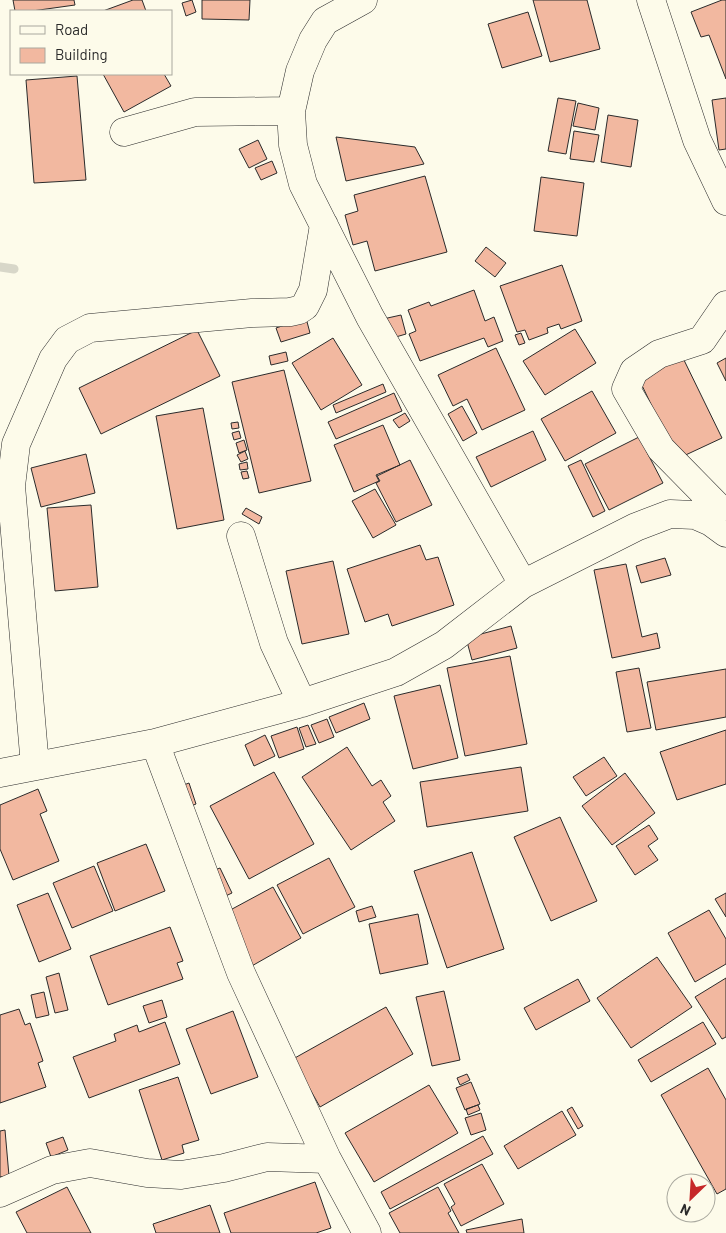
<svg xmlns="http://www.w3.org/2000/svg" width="726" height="1233" font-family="Barlow,sans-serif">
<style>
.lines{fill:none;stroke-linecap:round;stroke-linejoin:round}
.stream{stroke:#d8d7c9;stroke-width:9}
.building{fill:#f2b8a0;stroke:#2b2b2b}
.minor-casing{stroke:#2b2b2b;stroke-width:29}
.minor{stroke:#fdfbea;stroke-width:28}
</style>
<rect width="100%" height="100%" fill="#fdfbea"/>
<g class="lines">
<!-- stream -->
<path class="stream" d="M0,267L14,269"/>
</g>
<!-- building -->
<path class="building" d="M13,0H74L75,5L32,11H15Z
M133,0H142L146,11H103Z
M192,0L196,12L186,16L182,3Z
M202,0H250L249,20L202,19Z
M533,0H587L600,49L550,62Z
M722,0H726V79L709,35L701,37L691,12Z
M528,12L542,56L502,68L488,24Z
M103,74H164L171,86L124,112Z
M77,76L86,180L34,183L26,80Z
M558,98L576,101L566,154L548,151Z
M726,98V149L719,150L712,100Z
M578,103L599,108L595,130L573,126Z
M608,115L638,120L631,167L601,162Z
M574,131L599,135L594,162L570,159Z
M336,137L415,147L424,164L346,181Z
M258,140L267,159L249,168L239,149Z
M272,161L277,173L261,180L255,168Z
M425,176L447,252L375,271L367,241L353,245L345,215L358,211L354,195Z
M541,177L584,183L577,236L534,231Z
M486,247L506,263L495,277L475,261Z
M562,265L582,321L561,329L559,324L547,328L548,333L529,340L525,330L517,332L500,286Z
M474,290L485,321L494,317L503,341L488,347L484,338L420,361L409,334L416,331L408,310L429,302L431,306Z
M401,315L406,334L389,339L383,319Z
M306,318L310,333L281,342L276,328Z
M575,329L596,363L545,395L523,361Z
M197,330L220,376L101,434L79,388Z
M521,333L525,343L519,345L515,335Z
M333,338L362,385L321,410L292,363Z
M496,348L525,410L482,430L467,399L453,406L438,375Z
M286,352L288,361L271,365L269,356Z
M682,356L722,438L677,459L638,377Z
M726,358V381L717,363Z
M284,370L311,481L259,493L232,382Z
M383,384L386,392L336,413L333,405Z
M592,391L616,433L565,461L541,419Z
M394,393L402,411L336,439L328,422Z
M462,406L477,433L463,441L448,414Z
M203,408L224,520L177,529L156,416Z
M405,413L410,421L399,428L393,420Z
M238,422L239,428L232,429L231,423Z
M383,425L400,465L376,475L379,481L354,492L334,445Z
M239,431L241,438L234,440L232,433Z
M533,431L546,460L491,487L476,457Z
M639,437L663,483L609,510L585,464Z
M244,440L247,450L239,453L236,443Z
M245,451L248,459L241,462L237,455Z
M86,454L95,493L41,507L31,468Z
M410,460L432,505L396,522L376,483L380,481L377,476Z
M581,460L605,511L593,517L568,466Z
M247,462L248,469L240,470L239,464Z
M247,471L249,478L243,479L241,472Z
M375,489L396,525L373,538L352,501Z
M91,505L98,587L55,591L47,508Z
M246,508L262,517L259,524L242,514Z
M420,545L426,560L438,557L454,605L392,626L388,614L365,622L347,569Z
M665,558L671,575L641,583L636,566Z
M333,561L349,634L302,644L286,571Z
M626,564L642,637L657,633L660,648L612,658L594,570Z
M511,626L517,648L472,660L466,638Z
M510,656L527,744L465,756L447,668Z
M639,668L651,728L627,732L616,672Z
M726,669V717L656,730L647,682Z
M440,685L458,758L413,769L394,696Z
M364,703L370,719L336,733L329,717Z
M327,719L334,737L319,743L311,725Z
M308,725L316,744L306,747L299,728Z
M297,727L304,749L279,758L271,736Z
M726,730V784L677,800L660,752Z
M265,735L275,756L254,766L245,745Z
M347,747L372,786L381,780L391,796L383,802L395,821L351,850L302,777Z
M604,757L617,776L586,796L573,777Z
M521,767L528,811L427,827L420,782Z
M274,772L314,844L249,879L210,806Z
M625,773L655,813L612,845L582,806Z
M189,783L196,804L184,809L176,788Z
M38,789L47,811L40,814L59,861L13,880L0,849V805Z
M560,817L597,901L551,921L514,837Z
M649,825L658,839L648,846L658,860L635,875L616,846Z
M146,844L165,891L115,911L97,863Z
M472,852L504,949L447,968L414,871Z
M329,858L355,907L303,934L277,885Z
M94,866L113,911L72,928L53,883Z
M220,868L232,893L219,899L207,873Z
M273,887L301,938L250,967L221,915Z
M48,893L71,949L39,962L17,905Z
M726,893V917L715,899Z
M372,906L376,917L359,922L356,911Z
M709,910L726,939V964L695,982L668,933Z
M418,914L428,964L380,974L369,924Z
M170,927L183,961L177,963L183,979L108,1005L90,956Z
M657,957L692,1007L631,1048L597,998Z
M59,973L68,1010L55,1013L46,977Z
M726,978V1037L722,1039L695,997Z
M578,979L590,1001L536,1030L524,1008Z
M444,991L460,1060L432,1066L416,997Z
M44,992L49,1015L36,1018L31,995Z
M162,1000L167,1017L149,1023L143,1006Z
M386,1007L413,1054L320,1107L293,1059Z
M19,1009L25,1025L30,1023L43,1061L38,1063L46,1087L0,1103V1015Z
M233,1011L258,1077L211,1094L186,1029Z
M165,1022L180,1064L89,1098L73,1057L116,1041L114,1034L137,1025L139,1032Z
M703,1022L716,1044L651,1082L638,1060Z
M708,1068L726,1100V1189L717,1194L661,1095Z
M467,1074L470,1080L460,1085L457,1078Z
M178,1077L199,1140L182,1145L184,1153L162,1160L139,1090Z
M471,1082L480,1104L465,1110L456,1088Z
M429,1085L458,1133L374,1182L345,1133Z
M478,1105L480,1110L468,1115L466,1109Z
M572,1107L583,1126L578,1129L567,1110Z
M562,1111L576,1135L518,1169L504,1146Z
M481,1113L486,1130L471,1135L465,1118Z
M5,1130L9,1176L0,1177V1131Z
M483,1136L493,1154L390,1209L381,1192Z
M63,1137L68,1150L51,1157L46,1143Z
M482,1164L504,1204L461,1226L451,1207L455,1204L444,1184Z
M315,1182L331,1228L316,1233H231L224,1213Z
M67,1187L91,1233H27L16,1212Z
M438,1187L451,1211L448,1213L459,1233H400L389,1213Z
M210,1205L220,1233H156L153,1224Z
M522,1219L524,1233H467L466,1230Z"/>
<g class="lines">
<!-- minor casing -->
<g class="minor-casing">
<path id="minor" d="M363,0L325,21L313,40L300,71L291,111L293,145L303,184L370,317L523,584
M651,0L697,140L726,201
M124,132L195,112L291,111
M719,508L661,449L626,389L634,371L659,354L702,340L726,305
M241,536L274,643L302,703
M155,743L241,973L327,1159L367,1233
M35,766L11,486L16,444L53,359L67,340L90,328L252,313L290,312L299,310L305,306L313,290L324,225
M0,773L155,743L302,703L396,672L444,645L523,584L636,527L670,514L695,515L711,522L726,533
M0,1193L52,1170L90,1163L147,1173L181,1175L224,1168L267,1157L327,1159"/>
</g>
<!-- minor -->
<use href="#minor" class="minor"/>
</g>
<!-- legend -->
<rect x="10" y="10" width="162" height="65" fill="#fdfbea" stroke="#a9a89e"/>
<rect x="20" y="26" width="25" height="8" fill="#fdfbea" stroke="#a9a89e"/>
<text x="55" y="35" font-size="15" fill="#2b2b2b">Road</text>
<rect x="20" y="48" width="25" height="15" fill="#f2b8a0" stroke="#a9a89e"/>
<text x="55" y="60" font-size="15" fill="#2b2b2b">Building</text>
<!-- north arrow -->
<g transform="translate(691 1198) rotate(205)"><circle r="24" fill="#fdfbea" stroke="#a9a89e"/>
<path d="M0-4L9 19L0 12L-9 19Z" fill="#c62828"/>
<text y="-8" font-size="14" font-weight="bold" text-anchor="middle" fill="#2b2b2b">N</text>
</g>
</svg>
